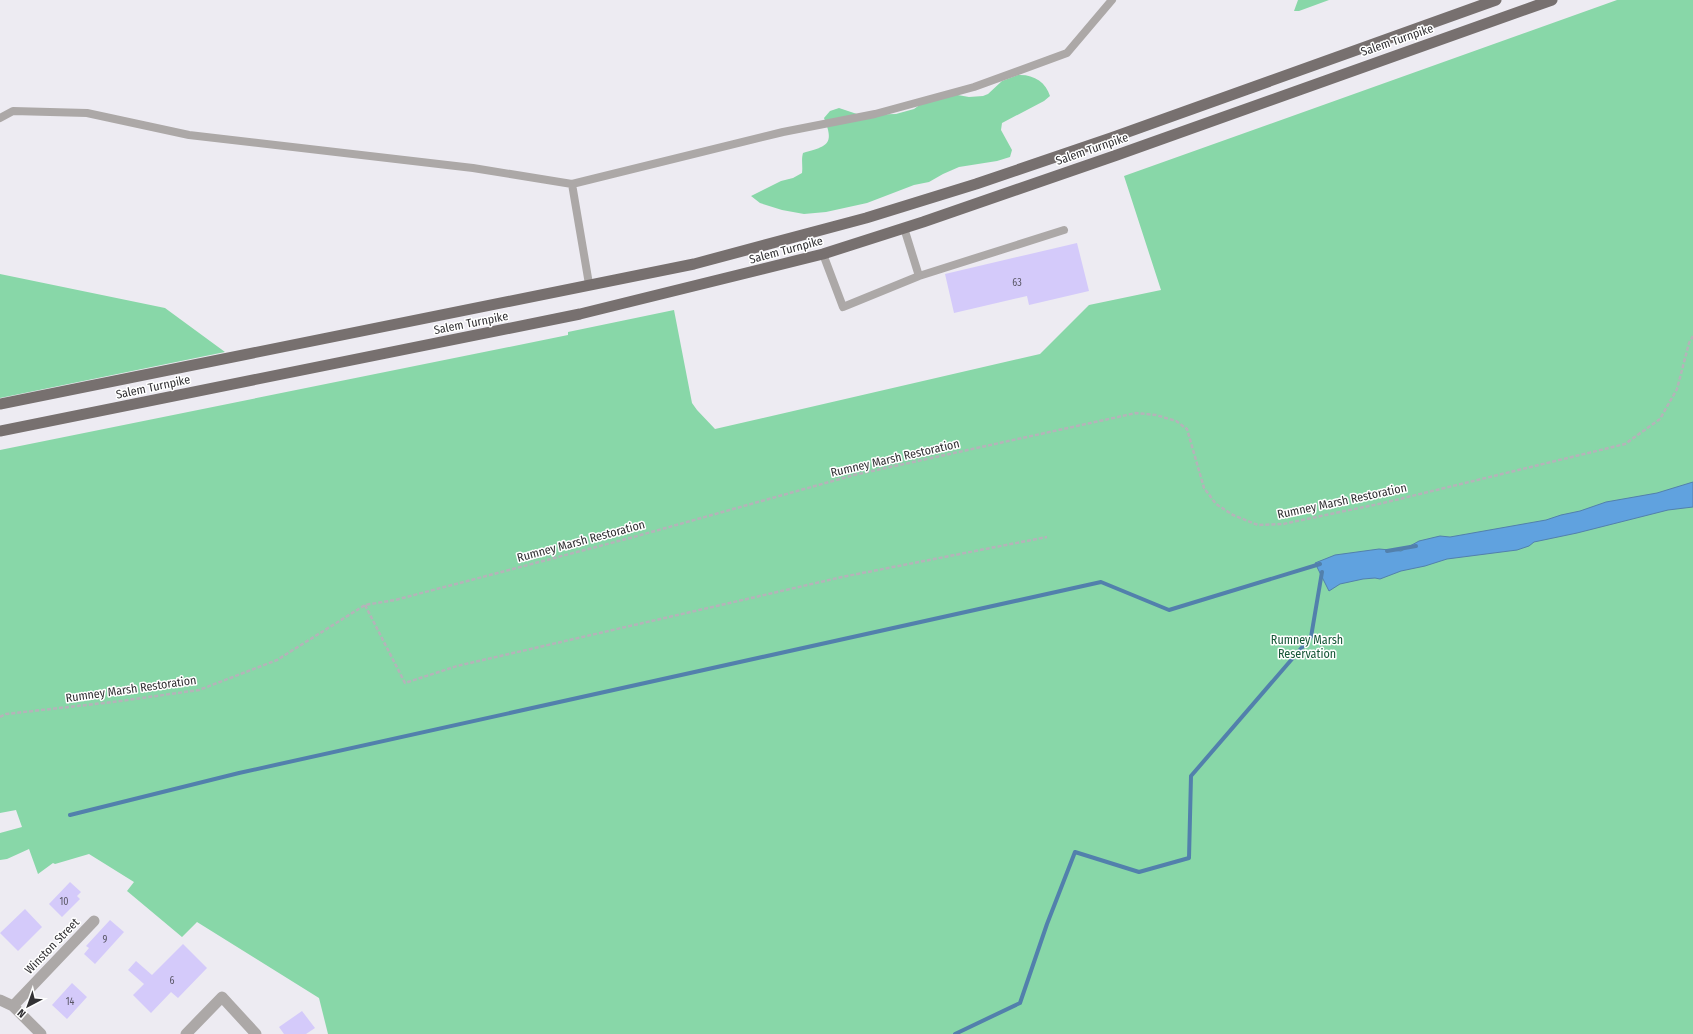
<svg xmlns="http://www.w3.org/2000/svg" width="1693" height="1034" font-family="'Fira Sans Condensed',sans-serif">
<style>
.green{fill:#88d7a8}
.water{fill:#60a2df;stroke:#5280ac}
.lines{fill:none;stroke-linecap:round;stroke-linejoin:round}
.stream{stroke:#5280ac;stroke-width:4}
.building{fill:#d4cafa}
.path{stroke:#b5b3b9;stroke-width:2.5;stroke-dasharray:4 2;stroke-linecap:butt}
.service{stroke:#aca8a7;stroke-width:8}
.minor{stroke:#aca8a7;stroke-width:11}
.primary{stroke:#77706f;stroke-width:11}
.labels{text-anchor:middle;stroke-width:3;stroke-linejoin:round;paint-order:stroke}
.number-label{font-size:10px;fill:#5a5766}
.street-label{font-size:12px;fill:#323134;stroke:#fff}
.park-label{font-size:12px;fill:#165737;stroke:#fff}
</style>
<rect width="100%" height="100%" fill="#edebf2"/>
<!-- green -->
<path class="green" d="M1298,0H1329L1299,11H1294Z
M1617,0H1693V1034H328L319,998L197,922L182,937L127,891L134,882L89,854L55,864L53,863L38,874L29,849L7,859L0,860V833L22,827L16,810L0,813V450L568,335V332L674,310L692,403L697,410L715,429L1040,354L1089,305L1161,290L1124,176Z
M1018,75C1033,74 1046,82 1050,96L1044,101L1002,123L1001,130L1012,150L1010,157L997,161L959,167L943,174L929,182L914,185L867,203L826,212L804,214L782,210L760,203L751,196L781,181L793,178L802,173C803,166 801,160 803,153C827,146 835,145 824,118L830,111L839,108L860,115L896,114L914,109L928,99L952,94L969,97L983,96L988,94L1002,81Z
M0,274L165,308L225,352L0,398Z"/>
<!-- water -->
<path class="water" d="M1693,482V507L1668,510L1577,533L1534,542L1529,546L1517,550L1447,559L1425,566L1401,571L1380,579L1375,578L1363,579L1340,584L1329,591L1315,563L1335,555L1379,549L1401,551L1419,541L1440,536L1450,537L1546,520L1561,515L1580,511L1606,502L1657,493Z"/>
<g class="lines">
<!-- stream -->
<path class="stream" d="M1387,551L1416,546
M70,815L239,773L1101,582L1169,610L1320,564
M955,1034L1020,1003L1047,924L1075,852L1139,872L1189,858L1191,776L1311,637L1322,572"/>
</g>
<!-- building -->
<path class="building" d="M1077,243L1089,291L1029,305L1027,296L954,313L945,274Z
M70,882L81,892L77,896L80,899L62,917L49,904Z
M25,909L42,927L18,951L0,933Z
M110,920L124,932L95,964L84,954L89,948L86,946Z
M183,944L207,968L178,998L171,992L151,1013L133,995L144,984L128,970L136,961L152,975Z
M72,983L87,997L67,1019L52,1005Z
M302,1011L315,1028L306,1034H284L279,1027Z"/>
<g class="lines">
<!-- path -->
<path class="path" d="M365,605L405,683L457,666L842,577L1047,537
M0,717L6,714L113,702L199,690L277,660L365,605L395,600L456,584L630,538L854,475L1136,413L1156,415L1176,421L1187,429L1204,488L1216,504L1233,515L1258,525L1283,524L1383,503L1625,444L1660,419L1677,389L1689,343L1693,336"/>
<!-- service -->
<path class="service" d="M0,118L13,111L87,113L189,135L473,168L572,184L783,132L875,114L974,87L1067,53L1112,0
M572,184L589,284
M823,254L843,307L919,276L904,228
M919,276L1064,230"/>
<!-- minor -->
<path class="minor" d="M0,1000L13,1006L41,1034
M13,1006L94,921
M186,1034L222,997L256,1034"/>
<!-- primary -->
<path class="primary" d="M0,404L694,264L866,218L976,184L1111,138L1496,0
M0,431L580,314L823,254L923,222L1117,155L1552,0"/>
</g>
<g class="labels">
<!-- number labels -->
<g class="number-label">
<text x="1017" y="286">63</text>
<text x="64" y="905">10</text>
<text x="105" y="943">9</text>
<text x="172" y="984">6</text>
<text x="70" y="1005">14</text>
</g>
<!-- street labels -->
<g class="street-label">
<text transform="translate(1397 40) rotate(-19)" y="4">Salem Turnpike</text>
<text transform="translate(1092 149) rotate(-19)" y="4">Salem Turnpike</text>
<text transform="translate(786 250) rotate(-15)" y="4">Salem Turnpike</text>
<text transform="translate(471 323) rotate(-11)" y="4">Salem Turnpike</text>
<text transform="translate(153 387) rotate(-12)" y="4">Salem Turnpike</text>
<text transform="translate(895 458) rotate(-13)" y="4">Rumney Marsh Restoration</text>
<text transform="translate(1342 501) rotate(-12)" y="4">Rumney Marsh Restoration</text>
<text transform="translate(581 541) rotate(-15)" y="4">Rumney Marsh Restoration</text>
<text transform="translate(131 689) rotate(-8)" y="4">Rumney Marsh Restoration</text>
<text transform="translate(52 946) rotate(-46)" y="4">Winston Street</text>
</g>
<!-- park labels -->
<g class="park-label">
<text x="1307" y="644">Rumney Marsh<tspan x="1307" dy="14">Reservation</tspan></text>
</g>
</g>
<!-- north arrow -->
<g transform="translate(28 1006) rotate(221)" stroke="#ffffff" stroke-width="3" paint-order="stroke">
<path d="M0-3L7 15L0 10L-7 15Z" fill="#323134"/>
<text y="-6" font-size="11" font-weight="bold" text-anchor="middle" fill="#323134">N</text>
</g>
</svg>
